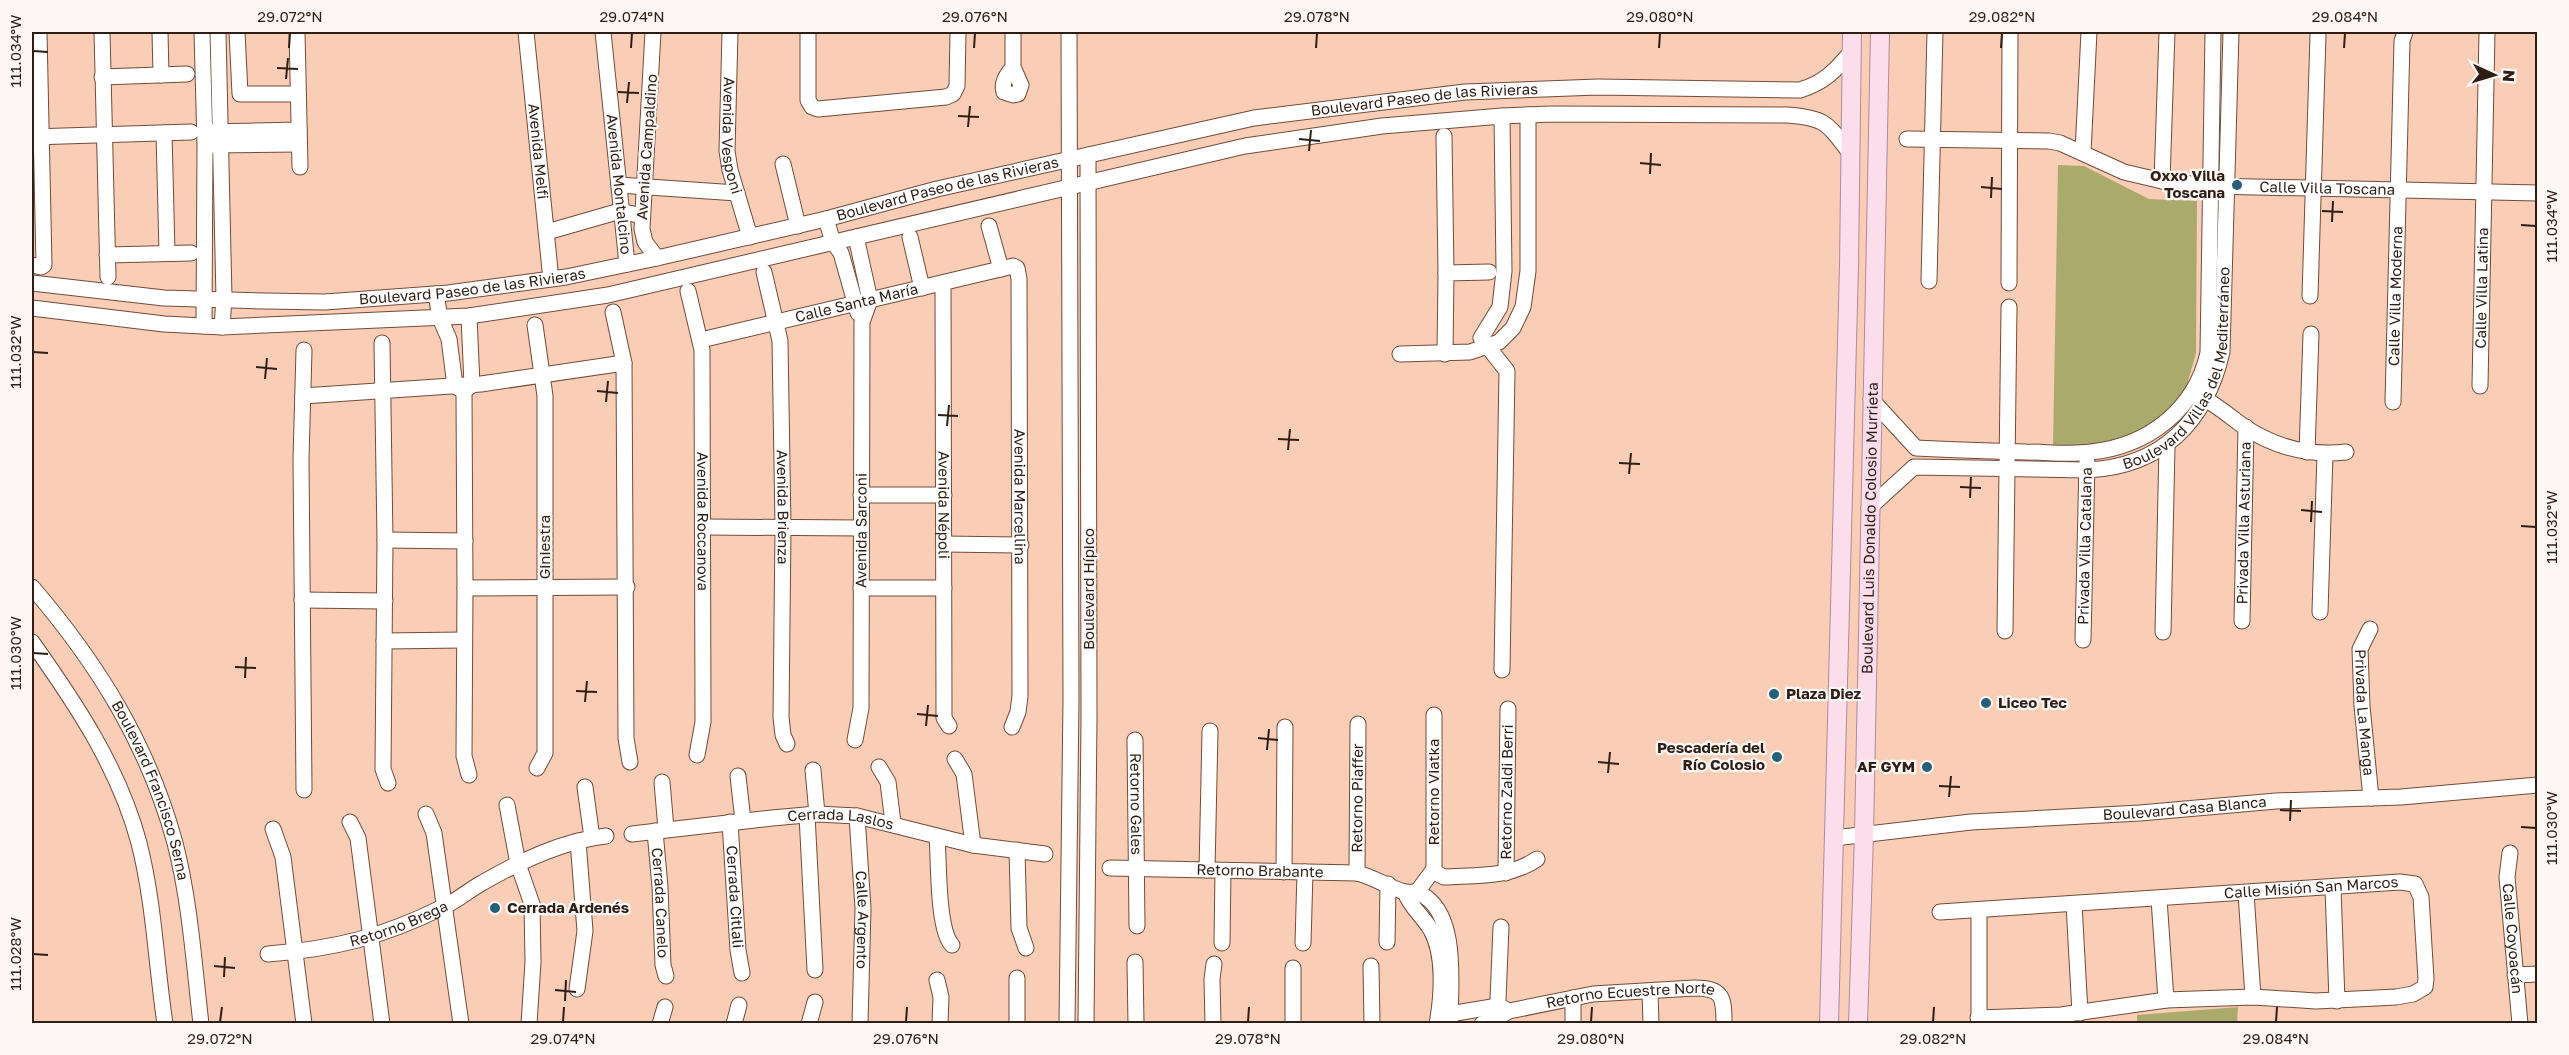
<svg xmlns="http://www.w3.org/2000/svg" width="2569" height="1055" font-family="'Golos Text',sans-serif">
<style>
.green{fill:#aaaa6c}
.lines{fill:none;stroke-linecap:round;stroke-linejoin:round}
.minor-casing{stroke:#714c39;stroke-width:17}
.major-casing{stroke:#b18b98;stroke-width:20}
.minor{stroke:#fff;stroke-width:15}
.major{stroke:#fbddeb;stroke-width:18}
.ticks{fill:none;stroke:#2e1e16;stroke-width:2}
.poi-dot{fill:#256078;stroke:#fdf8f6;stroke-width:2}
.labels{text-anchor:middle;stroke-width:4.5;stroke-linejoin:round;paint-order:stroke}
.street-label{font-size:15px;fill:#2e1e16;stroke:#fdf8f6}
.poi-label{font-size:15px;font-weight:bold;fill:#2e1e16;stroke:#fdf8f6;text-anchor:end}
.neatline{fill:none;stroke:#2e1e16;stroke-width:2}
.ticks-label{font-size:15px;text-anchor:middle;fill:#2e1e16}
</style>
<rect width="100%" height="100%" fill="#facdb7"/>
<!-- green -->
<path class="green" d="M2058,165L2084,166L2149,199L2197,201L2196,353L2185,392L2149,429L2096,447H2053Z
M2238,1007L2237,1023H2137V1015Z"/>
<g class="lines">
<!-- minor casing -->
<g class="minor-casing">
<g id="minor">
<path d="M102,32L108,277"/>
<path d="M160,32L161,75"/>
<path d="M202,32L205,145L204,326"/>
<path d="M218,32L224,298L222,327"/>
<path d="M237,32L240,94H298"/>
<path d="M297,32L300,167"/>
<path id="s1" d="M526,32L550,270"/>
<path id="s2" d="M603,32L627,264"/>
<path d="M653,32L642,229L645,242L657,258"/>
<path id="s3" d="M730,32L727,151L730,170L750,237"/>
<path d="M808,32V100L812,107L818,109L946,97L953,94L957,86L958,32"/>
<path d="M1013,67C1007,75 1001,82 1004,92L1013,95L1018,94L1021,85L1013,67V32"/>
<path d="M102,77L187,74"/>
<path d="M1502,116L1504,271L1500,307L1481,338L1507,371L1502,670"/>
<path d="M212,132L299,130"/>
<path d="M164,133L167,253"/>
<path d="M1444,136L1446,273"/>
<path d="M32,137L191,132"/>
<path id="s4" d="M1907,139L2049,141L2060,143L2124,172L2162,181L2211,186L2538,193"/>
<path d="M211,145L299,144"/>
<path d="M2083,152L2089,32"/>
<path d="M783,164L798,226"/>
<path d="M2162,181L2167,32"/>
<path d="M619,185L737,193"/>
<path d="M826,219L833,242L841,253L858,313"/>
<path d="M989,226L1001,269"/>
<path d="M547,232L620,211L642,216"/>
<path d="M910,237L922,288"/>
<path d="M107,255L191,253"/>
<path d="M32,265L41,267L44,265L39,32"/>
<path id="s5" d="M764,272L780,341L783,527L781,717L783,735L787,744"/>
<path d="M1929,281L1935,32"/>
<path id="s6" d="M32,283L164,298L266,301L325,302L448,293L566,277L657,258L826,219L937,189L1254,118L1465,92L1598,87L1800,90C1824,83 1836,70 1852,51"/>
<path id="s7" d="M943,283L944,718L949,726"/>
<path d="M2009,283L2010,32"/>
<path id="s8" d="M688,291L702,350L703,722L697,755"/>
<path d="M436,294L440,318L449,339L455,386L462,390"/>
<path d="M2310,296L2318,35"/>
<path d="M32,308L164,324L222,327L469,316L608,295L1245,146L1382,126L1502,116L1552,114L1787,115C1826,118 1827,123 1850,153"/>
<path d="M613,312L624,363"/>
<path d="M535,325L545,396V753L537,768"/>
<path id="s9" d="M701,340L1013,266L1017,268L1019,279L1020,696L1018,712L1012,727"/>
<path d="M382,343L385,540L383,769L388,783"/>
<path d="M1400,354L1470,352L1499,342L1513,328L1523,307L1528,271V115"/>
<path d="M1445,354L1446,273L1489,272"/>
<path id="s10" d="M2480,386L2487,32"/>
<path d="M2196,394C2213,402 2228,415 2243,426C2274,447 2309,456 2346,452"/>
<path d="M303,396L481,384L624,363L626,738L630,762"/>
<path d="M1871,399L1916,448C1953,450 1989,451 2026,452C2047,452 2070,455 2091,452C2148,446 2195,410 2208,353L2213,32"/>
<path id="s11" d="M2393,402L2402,41L2405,32"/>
<path d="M2307,452L2311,334"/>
<path d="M861,495H944"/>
<path id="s12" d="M1869,508L1914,467L2087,470C2161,467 2206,422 2222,352L2231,32"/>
<path d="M704,527L861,528"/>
<path d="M385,540L465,541"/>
<path d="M944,544L1021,545"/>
<path id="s13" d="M32,587C98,664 148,744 175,843C190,901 194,964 201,1024"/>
<path d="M465,588L464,391L472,385L469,316"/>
<path d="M861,588H944"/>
<path d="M302,600L385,601"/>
<path d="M2320,612L2325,454"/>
<path id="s14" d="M2242,621L2246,427"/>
<path id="s15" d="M2370,629L2360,649L2362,706L2371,798"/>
<path d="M2005,631L2009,307"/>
<path d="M2163,632L2167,446"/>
<path id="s16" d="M2083,640L2087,462"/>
<path d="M384,641L464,640"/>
<path d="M32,642C76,704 119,768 139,843C154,902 156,963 165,1024"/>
<path id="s17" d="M855,740L861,708L862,322L870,300L856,237"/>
<path id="s18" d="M1135,740L1137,926"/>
<path d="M955,759L964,774L973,845"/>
<path d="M879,767L888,782L893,823"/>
<path d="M813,770L817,814"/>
<path d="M469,775L464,756L465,588L627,587"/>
<path d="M738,776L743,821"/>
<path d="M662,782L666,829"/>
<path d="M585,787L592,838"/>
<path d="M304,790L301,459L304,350"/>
<path d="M507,805L518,864L532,904L533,962L529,1024"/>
<path d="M426,814L434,833L461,1024"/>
<path d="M807,815L815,970"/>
<path id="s19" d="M857,816L863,908L860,1024"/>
<path d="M350,822L358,838L382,1024"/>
<path id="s20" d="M730,822L738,950L742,973"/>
<path d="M273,829L283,857L304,1024"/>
<path id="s21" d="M655,831L660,887L663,965L666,976"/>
<path id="s22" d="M632,834L772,818L817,814L857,816L973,845L1045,854"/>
<path d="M937,836C939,860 937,929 952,945"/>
<path id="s23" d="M1834,838L1971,822L2140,813L2276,801L2401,797L2538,785"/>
<path d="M1017,850L1019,928L1026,948"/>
<path id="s24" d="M2510,853L2507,877L2520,1024"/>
<path id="s25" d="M1110,868L1357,873C1374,877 1389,888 1405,892C1410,893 1414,891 1419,893C1460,912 1450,987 1450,1024"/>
<path d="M1434,869V715"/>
<path d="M1434,869L1436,873L1444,877C1476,875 1510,878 1537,859"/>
<path d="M1207,870L1210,731"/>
<path d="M1284,872L1285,727"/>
<path id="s26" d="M1357,873L1358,724"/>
<path id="s27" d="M1506,873L1508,709"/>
<path d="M2333,888L2337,1001"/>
<path d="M1405,892C1410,907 1423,916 1431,930C1445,955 1442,996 1437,1024"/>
<path d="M2246,893L2253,997"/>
<path d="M2159,899L2166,1000"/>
<path d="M1411,900L1434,869"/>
<path d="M2074,904L2080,1013"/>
<path id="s28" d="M1940,912L2400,882L2415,884L2421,897L2426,979L2425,987L2413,994L2396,997L2316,1001L2253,997L2166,1000L2061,1015L1978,1018"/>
<path d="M1387,942L1388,884"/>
<path d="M1222,943L1223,871"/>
<path d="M1303,943L1305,872"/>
<path id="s29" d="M268,954C334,949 383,937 443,907C457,901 469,890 482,883C520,861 562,841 606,836"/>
<path d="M1135,962L1136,1024"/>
<path d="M1371,966L1372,1024"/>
<path d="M2515,975L2538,974"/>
<path d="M937,980L941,997L940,1024"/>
<path d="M577,989L585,931L578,841"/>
<path d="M1650,991L1651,1024"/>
<path d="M1444,1021L1450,1014L1498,1006L1505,1009"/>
<path d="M660,1024L665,1007"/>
<path d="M734,1024L739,1005"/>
<path d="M809,1024L815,1002"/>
<path d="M1017,1024V978"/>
<path d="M1067,1024L1071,700L1069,32"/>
<path d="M1086,1024L1089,718L1088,155"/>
<path d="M1213,1024L1212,979L1214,964"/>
<path d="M1293,1024V968"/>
<path id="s30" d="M1482,1024L1497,1018L1509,1011L1593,994L1694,988C1723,988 1724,997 1724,1024"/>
<path d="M1497,1024L1501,927"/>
<path d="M1573,1024V998"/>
<path d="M1979,1024V910"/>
</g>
</g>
<!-- major casing -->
<g class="major-casing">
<g id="major">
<path d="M1829,1024L1849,266L1852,32"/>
<path id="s31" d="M1858,1024L1864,834L1880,32"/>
</g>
</g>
<!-- minor -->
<use href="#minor" class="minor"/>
<!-- major -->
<use href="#major" class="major"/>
</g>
<!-- ticks -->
<path class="ticks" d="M289,48L290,33M631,48L632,33M974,48L975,33M1316,48L1317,33M1659,48L1660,33M2001,48L2002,33M2344,48L2345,33M33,51L48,52M277,68L298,69M286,79L288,58M618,92L639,93M627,103L629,82M958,116L979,117M968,127L970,106M1299,139L1320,141M1309,151L1311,130M1640,163L1661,165M1650,174L1651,153M1981,187L2002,189M1991,198L1992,177M2322,211L2343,212M2332,222L2333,201M2521,225L2536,226M33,352L48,353M256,367L277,369M265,379L267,358M597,391L618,393M606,402L608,381M938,415L958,416M947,426L949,405M1278,439L1299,440M1288,450L1290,429M1619,463L1640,464M1629,474L1631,453M1960,487L1981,488M1970,498L1971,477M2301,510L2322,512M2311,522L2312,501M2521,526L2536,527M33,653L48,654M235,667L256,668M245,678L246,657M576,691L597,692M585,702L587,681M917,714L938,716M926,726L928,705M1258,738L1278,740M1267,750L1269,729M1598,762L1619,764M1608,773L1610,752M1939,786L1960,787M1949,797L1951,776M2280,810L2301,811M2290,821L2291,800M2521,827L2536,828M33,954L48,955M214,966L235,968M224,977L225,957M555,990L576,992M565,1001L566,980M220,1022L222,1007M563,1022L564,1007M906,1022L907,1007M1248,1022L1249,1007M1591,1022L1592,1007M1933,1022L1934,1007M2276,1022L2277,1007"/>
<!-- markers -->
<g class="poi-dot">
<circle cx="2237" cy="185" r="6"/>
<circle cx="1774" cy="694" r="6"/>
<circle cx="1986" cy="703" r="6"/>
<circle cx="1777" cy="757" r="6"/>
<circle cx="1927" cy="767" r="6"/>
<circle cx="495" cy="908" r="6"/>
</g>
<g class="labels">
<!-- street labels -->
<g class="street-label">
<text dy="5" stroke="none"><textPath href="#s6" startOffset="1414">Boulevard Paseo de las Rivieras</textPath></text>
<text dy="5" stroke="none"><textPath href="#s3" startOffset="104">Avenida Vesponi</textPath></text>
<text transform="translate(647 147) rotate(-86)" y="5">Avenida Campaldino</text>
<text dy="5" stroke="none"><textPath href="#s1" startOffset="120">Avenida Melfi</textPath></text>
<text dy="5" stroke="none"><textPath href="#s2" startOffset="153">Avenida Montalcino</textPath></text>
<text dy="5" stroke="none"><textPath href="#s4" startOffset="428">Calle Villa Toscana</textPath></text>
<text dy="5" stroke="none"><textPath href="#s6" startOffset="928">Boulevard Paseo de las Rivieras</textPath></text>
<text dy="5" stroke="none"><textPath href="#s6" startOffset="442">Boulevard Paseo de las Rivieras</textPath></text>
<text dy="5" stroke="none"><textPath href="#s10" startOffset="98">Calle Villa Latina</textPath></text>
<text dy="5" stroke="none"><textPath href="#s11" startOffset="106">Calle Villa Moderna</textPath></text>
<text dy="5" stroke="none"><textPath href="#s9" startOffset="160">Calle Santa María</textPath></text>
<text dy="5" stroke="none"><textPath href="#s12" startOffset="392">Boulevard Villas del Mediterráneo</textPath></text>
<text dy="5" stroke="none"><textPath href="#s9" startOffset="554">Avenida Marcellina</textPath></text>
<text dy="5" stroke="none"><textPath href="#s7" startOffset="222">Avenida Népoli</textPath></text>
<text dy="5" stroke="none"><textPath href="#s5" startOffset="237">Avenida Brienza</textPath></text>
<text dy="5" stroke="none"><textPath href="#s8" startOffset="232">Avenida Roccanova</textPath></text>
<text dy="5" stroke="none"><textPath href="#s14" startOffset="98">Privada Villa Asturiana</textPath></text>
<text dy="5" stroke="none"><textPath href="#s31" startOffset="496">Boulevard Luis Donaldo Colosio Murrieta</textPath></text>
<text dy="5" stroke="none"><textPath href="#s17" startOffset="210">Avenida Sarconi</textPath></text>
<text dy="5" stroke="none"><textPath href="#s16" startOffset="94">Privada Villa Catalana</textPath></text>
<text transform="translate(545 547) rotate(-90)" y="5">Giniestra</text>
<text transform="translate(1089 589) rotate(-90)" y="5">Boulevard Hípico</text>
<text dy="5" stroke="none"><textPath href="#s15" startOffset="86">Privada La Manga</textPath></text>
<text dy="5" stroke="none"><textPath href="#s27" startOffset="81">Retorno Zaldi Berri</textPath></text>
<text dy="5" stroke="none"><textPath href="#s13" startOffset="238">Boulevard Francisco Serna</textPath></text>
<text transform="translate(1434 792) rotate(-90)" y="5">Retorno Viatka</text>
<text dy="5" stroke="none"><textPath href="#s26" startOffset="75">Retorno Piaffer</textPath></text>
<text dy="5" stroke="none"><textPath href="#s18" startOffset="64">Retorno Gales</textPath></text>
<text dy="5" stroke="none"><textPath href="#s23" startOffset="352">Boulevard Casa Blanca</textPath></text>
<text dy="5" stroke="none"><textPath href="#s22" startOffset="210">Cerrada Laslos</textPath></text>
<text dy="5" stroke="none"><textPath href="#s25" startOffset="150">Retorno Brabante</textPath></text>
<text dy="5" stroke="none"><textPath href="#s28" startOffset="372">Calle Misión San Marcos</textPath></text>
<text dy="5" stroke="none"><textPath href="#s20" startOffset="75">Cerrada Citlali</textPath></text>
<text dy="5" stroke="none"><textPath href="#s21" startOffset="72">Cerrada Canelo</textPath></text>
<text dy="5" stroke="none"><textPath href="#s19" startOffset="104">Calle Argento</textPath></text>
<text dy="5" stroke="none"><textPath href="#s29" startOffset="135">Retorno Brega</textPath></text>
<text dy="5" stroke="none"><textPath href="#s24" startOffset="86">Calle Coyoacán</textPath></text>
<text dy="5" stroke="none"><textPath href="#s30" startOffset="153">Retorno Ecuestre Norte</textPath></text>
</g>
<!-- poi labels -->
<g class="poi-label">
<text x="2225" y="181">Oxxo Villa<tspan x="2225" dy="17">Toscana</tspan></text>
<text x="1786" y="699" text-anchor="start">Plaza Diez</text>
<text x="1998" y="708" text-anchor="start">Liceo Tec</text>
<text x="1765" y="753">Pescadería del<tspan x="1765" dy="17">Río Colosio</tspan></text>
<text x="1915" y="772">AF GYM</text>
<text x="507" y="913" text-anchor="start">Cerrada Ardenés</text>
</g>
</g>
<!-- border -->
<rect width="2569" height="1055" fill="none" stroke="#fdf8f6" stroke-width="66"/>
<!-- north arrow -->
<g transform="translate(2494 75) rotate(94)" stroke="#fdf8f6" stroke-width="4.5" paint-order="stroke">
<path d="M0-4.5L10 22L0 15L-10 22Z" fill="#2e1e16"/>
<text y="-9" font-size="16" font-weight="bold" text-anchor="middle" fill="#2e1e16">N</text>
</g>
<rect x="33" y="33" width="2503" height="989" class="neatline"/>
<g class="ticks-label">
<text x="290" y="22">29.072°N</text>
<text x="632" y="22">29.074°N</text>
<text x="975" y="22">29.076°N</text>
<text x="1317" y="22">29.078°N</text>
<text x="1660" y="22">29.080°N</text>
<text x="2002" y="22">29.082°N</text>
<text x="2345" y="22">29.084°N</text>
<text transform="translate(16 51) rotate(-90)" y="5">111.034°W</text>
<text transform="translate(2552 226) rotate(-90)" y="5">111.034°W</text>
<text transform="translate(16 352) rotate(-90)" y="5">111.032°W</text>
<text transform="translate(2552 527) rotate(-90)" y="5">111.032°W</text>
<text transform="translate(16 653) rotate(-90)" y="5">111.030°W</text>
<text transform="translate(2552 828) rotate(-90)" y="5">111.030°W</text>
<text transform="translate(16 954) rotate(-90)" y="5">111.028°W</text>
<text x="220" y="1044">29.072°N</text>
<text x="563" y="1044">29.074°N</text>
<text x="906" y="1044">29.076°N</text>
<text x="1248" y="1044">29.078°N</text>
<text x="1591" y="1044">29.080°N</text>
<text x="1933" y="1044">29.082°N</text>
<text x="2276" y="1044">29.084°N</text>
</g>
</svg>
